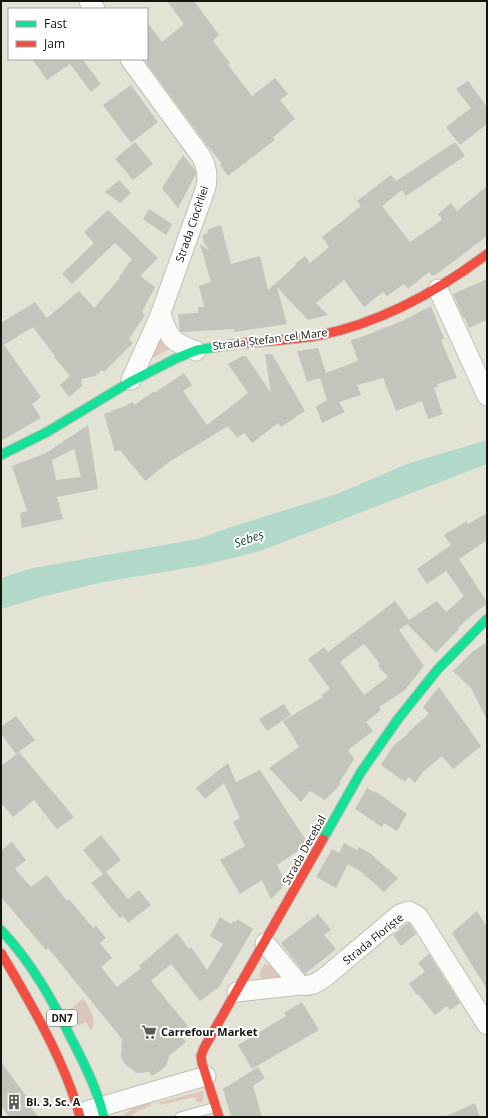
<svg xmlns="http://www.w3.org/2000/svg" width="488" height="1118" font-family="'Open Sans',sans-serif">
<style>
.green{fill:#dcc8bb}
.water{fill:#b2d8ca}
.building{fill:#c3c5bd;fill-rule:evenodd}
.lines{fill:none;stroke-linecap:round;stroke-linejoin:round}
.lane-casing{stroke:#bfbfb5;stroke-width:11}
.street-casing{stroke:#bfbfb5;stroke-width:21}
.fast-casing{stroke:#bfbfb5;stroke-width:11}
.jam-casing{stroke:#bfbfb5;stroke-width:11}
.lane{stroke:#fbfbf9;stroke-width:9}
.street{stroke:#fbfbf9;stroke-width:19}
.fast{stroke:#16e098;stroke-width:9}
.jam{stroke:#f24e42;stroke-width:9}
.labels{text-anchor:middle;stroke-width:4;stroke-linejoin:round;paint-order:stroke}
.shield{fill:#fff;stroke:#5b5b56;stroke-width:1}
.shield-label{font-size:10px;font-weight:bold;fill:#15150d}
.street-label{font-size:11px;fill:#15150d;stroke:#fff}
.poi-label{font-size:11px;font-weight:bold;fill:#15150d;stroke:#fff;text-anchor:start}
.water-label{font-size:12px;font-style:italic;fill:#16453b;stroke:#fff}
</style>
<rect width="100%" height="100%" fill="#e2e2d5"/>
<!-- green -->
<path class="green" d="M159,335L163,342L171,348L149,360Z
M264,964C274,965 276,970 282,977L281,978L262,980L259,975Z
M83,998C89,1007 97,1018 92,1029L90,1030L86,1022L79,1025L76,1024L69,1011Z
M204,1091L203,1102H197L194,1097L160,1105L159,1102Z
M150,1102L151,1106L140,1110L130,1117H124L123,1115L137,1105Z"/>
<!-- water -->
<path class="water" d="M487,440V464L260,551L204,565L98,583L41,597L1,609V578L33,568L198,539L231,527L337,494L407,464Z"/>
<!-- building -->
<path class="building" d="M167,1H194L219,35L213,41L230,63L228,65L252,96L275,78L288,94L280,100L295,119L273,137L275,140L228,176L220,165L222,164L204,141L147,64V22L162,42L184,24Z
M32,59H82L101,84L91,92L70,64L47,80Z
M468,81L487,107V124L460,145L446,127L471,108L456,89Z
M131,85L158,122L131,143L103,105Z
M135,142L153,164L133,180L115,159Z
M455,142L465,156L406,196L402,190L382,206L410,242L442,220L438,214L451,203L457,211L487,186V236L437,274L433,276L429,272L408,289L404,284L387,296L383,292L364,307L344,280L316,303L328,315L308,320L277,287L287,324L234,332V329L182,332L180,331L178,314L198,313V307H204L199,286L211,282L200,244L210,251L204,243L202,235L208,233L207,230L221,225L231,264L260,256L268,290L296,265L295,264L305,256L310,263L329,247L322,237L361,206L357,201L391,175L396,181Z
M183,155L195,170L196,174L178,208L162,188Z
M119,180L131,193L120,203L105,192Z
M149,209L172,224L166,235L143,219Z
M108,210L158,258L140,276L155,287L142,312L145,315L129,339L133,343L104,372L102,370L95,376L81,379L82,386L69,397L60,385L70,376L54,357L55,356L33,327L4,345L41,397L32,404L41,418L1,441V323L35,302L47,318L79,291L94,308L120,278L119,277L132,259L115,243L72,284L62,274L94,243L84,232Z
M487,279V320L469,328L464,317H463L453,294Z
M431,306L444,339L441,340L457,378L437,384L438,387L434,388L443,414L428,419L422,401L396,411L383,378L357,385L361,395L339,402L345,412L322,423L316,407L327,400L320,378L307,382L297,351L318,348L326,373L358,361L351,340L364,336L402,321Z
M265,354H272L305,411L281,427L278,423L252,443L244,433L237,438L228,426L169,462L145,481L120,450L115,452L104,414L125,406L133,402L134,405L153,392L154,393L184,373L192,385L183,391L207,425L248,393L228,364L242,356H246L271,393Z
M88,425L98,489L57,497L63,519L22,528L20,513L27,511L12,466L46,453ZM74,449L81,477L56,480L52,460Z
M487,513V540L459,559L487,602V604L478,610L458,628L459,629L436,653L407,624L399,630L424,666L404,691L379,707L381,710L366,722L373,731L348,750L354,759L339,783L340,784L338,787L325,800L310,791L301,802L269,768L299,747L283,721L323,697L322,695L330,689L308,659L324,647L328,652L395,601L409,620L437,601L446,612L464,596L446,571L427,584L417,569L451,545L444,535L467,521L468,524ZM364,644L380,664L378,666L388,677L364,695L340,662Z
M487,642V720L471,688L453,671L472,652Z
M439,687L481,746L453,769L442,756L423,772L415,783L409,777L405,782L381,765L393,746L408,734L407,733L429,714L423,707Z
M284,704L291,715L267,731L259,719Z
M16,716L35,740L16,754L1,734V727Z
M19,752L74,817L57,829L34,800L13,817L1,803V766Z
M228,763L236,782L260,770L307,842L305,846L277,865L285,881L281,889L271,899L262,880L240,894L220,860L245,846L233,822L240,818L224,783L205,799L196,788Z
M367,788L375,793V791L407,814L397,831L384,823L382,827L355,809Z
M101,835L121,860L103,874L83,850Z
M12,842L26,860L15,869L31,887L47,875L67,901L69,899L93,928L96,926L106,938L100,943L112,958L101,967L117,987L141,968L139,966L177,933L189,949L191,947L207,970L223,944L210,936L220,917L231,924L233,921L236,922L237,919L253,929L219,987L200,1001L171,964L151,981L188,1026L179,1033L186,1042L169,1056L167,1064L163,1069L152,1076L149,1072L136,1073L125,1064L121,1058L122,1039L48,948L46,950L1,897V850Z
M344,843L357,850L359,847L371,854L398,878L384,892L360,871L348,864L336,888L316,877L332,849L339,853Z
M106,872L128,899L139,890L151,905L128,923L123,916L120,918L91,883Z
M477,911L487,927V989L452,933Z
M318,914L331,930L324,935L336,949L305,974L281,943Z
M408,923L410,924L416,934L401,946L393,935Z
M429,954L460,1003L450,1010L447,1006L435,1015L418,994L417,995L409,984L425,971L418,963Z
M302,1002L319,1030L252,1069L238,1045L286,1016L284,1013Z
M1,1062L27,1097L25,1099L38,1117H9L1,1105Z
M258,1067L265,1078L253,1086L262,1117H231L223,1089Z
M475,1103L480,1117H444Z"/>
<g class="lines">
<!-- lane casing -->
<g class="lane-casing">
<path id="lane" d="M180,1117L216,1107"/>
</g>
<!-- street casing -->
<g class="street-casing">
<path id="street" d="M89,1L95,9
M130,59L201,156C207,167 208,175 206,187L159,318L131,380
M438,289L487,396
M161,314C168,338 172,342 196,351
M300,985C310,987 316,983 324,978L400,914L409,911L418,916L487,1025
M237,992L300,985L265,943
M86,1111L206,1076"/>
</g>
<!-- fast casing -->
<g class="fast-casing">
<path id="fast" d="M1,455L47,432L130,382L177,358L197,350L236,344
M323,839L361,772L398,719L438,669L487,619
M1,930C31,962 52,999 71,1038C84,1063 97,1089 104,1117"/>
</g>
<!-- jam casing -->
<g class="jam-casing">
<path id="jam" d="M236,344C264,341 293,340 321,335C382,322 438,291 487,254
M1,953C30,1002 65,1061 80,1117
M219,1117L202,1063L201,1056L204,1048L323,839"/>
</g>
<!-- lane -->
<use href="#lane" class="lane"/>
<!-- street -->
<use href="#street" class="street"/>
<!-- fast -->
<use href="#fast" class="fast"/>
<!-- jam -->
<use href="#jam" class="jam"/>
</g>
<!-- icons -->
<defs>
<g id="supermarket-bare" transform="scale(1.2)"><path d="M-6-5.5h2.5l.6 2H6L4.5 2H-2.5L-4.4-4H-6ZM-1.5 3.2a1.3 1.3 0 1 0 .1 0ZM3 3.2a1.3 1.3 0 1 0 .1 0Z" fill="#5d5d53" stroke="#fff" stroke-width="2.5" paint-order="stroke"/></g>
<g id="building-bare" transform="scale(1.2)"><path d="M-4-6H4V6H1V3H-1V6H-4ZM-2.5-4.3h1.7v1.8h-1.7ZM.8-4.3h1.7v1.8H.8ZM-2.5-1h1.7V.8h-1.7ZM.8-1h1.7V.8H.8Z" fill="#5d5d53" stroke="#fff" stroke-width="2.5" paint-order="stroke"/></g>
</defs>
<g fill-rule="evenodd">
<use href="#supermarket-bare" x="149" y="1032"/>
<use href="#building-bare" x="14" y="1102"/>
</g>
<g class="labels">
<!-- shield labels -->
<rect class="shield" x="47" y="1010" width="30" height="16" rx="3"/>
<g class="shield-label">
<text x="62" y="1022">DN7</text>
</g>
<!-- street labels -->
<g class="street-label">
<text transform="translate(192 224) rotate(-71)" y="4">Strada Ciocîrliei</text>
<text transform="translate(270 339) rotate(-7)" y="4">Strada Ștefan cel Mare</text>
<text transform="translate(304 850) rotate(-61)" y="4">Strada Decebal</text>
<text transform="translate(373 939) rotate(-39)" y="4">Strada Floriște</text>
</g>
<!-- poi labels -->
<g class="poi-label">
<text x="161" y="1036">Carrefour Market</text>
<text x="26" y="1106">Bl. 3, Sc. A</text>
</g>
<!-- water labels -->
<g class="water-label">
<text transform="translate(249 539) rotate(-19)" y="4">Sebeș</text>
</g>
</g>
<!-- border -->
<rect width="488" height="1118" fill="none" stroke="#15150d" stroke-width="4"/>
<!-- legend -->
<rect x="8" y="8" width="140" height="52" fill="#ffffff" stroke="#a1a19e"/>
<rect x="16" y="21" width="20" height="6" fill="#16e098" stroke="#a1a19e"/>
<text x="44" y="28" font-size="12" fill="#15150d">Fast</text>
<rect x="16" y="41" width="20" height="6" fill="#f24e42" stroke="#a1a19e"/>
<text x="44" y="48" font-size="12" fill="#15150d">Jam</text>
</svg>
